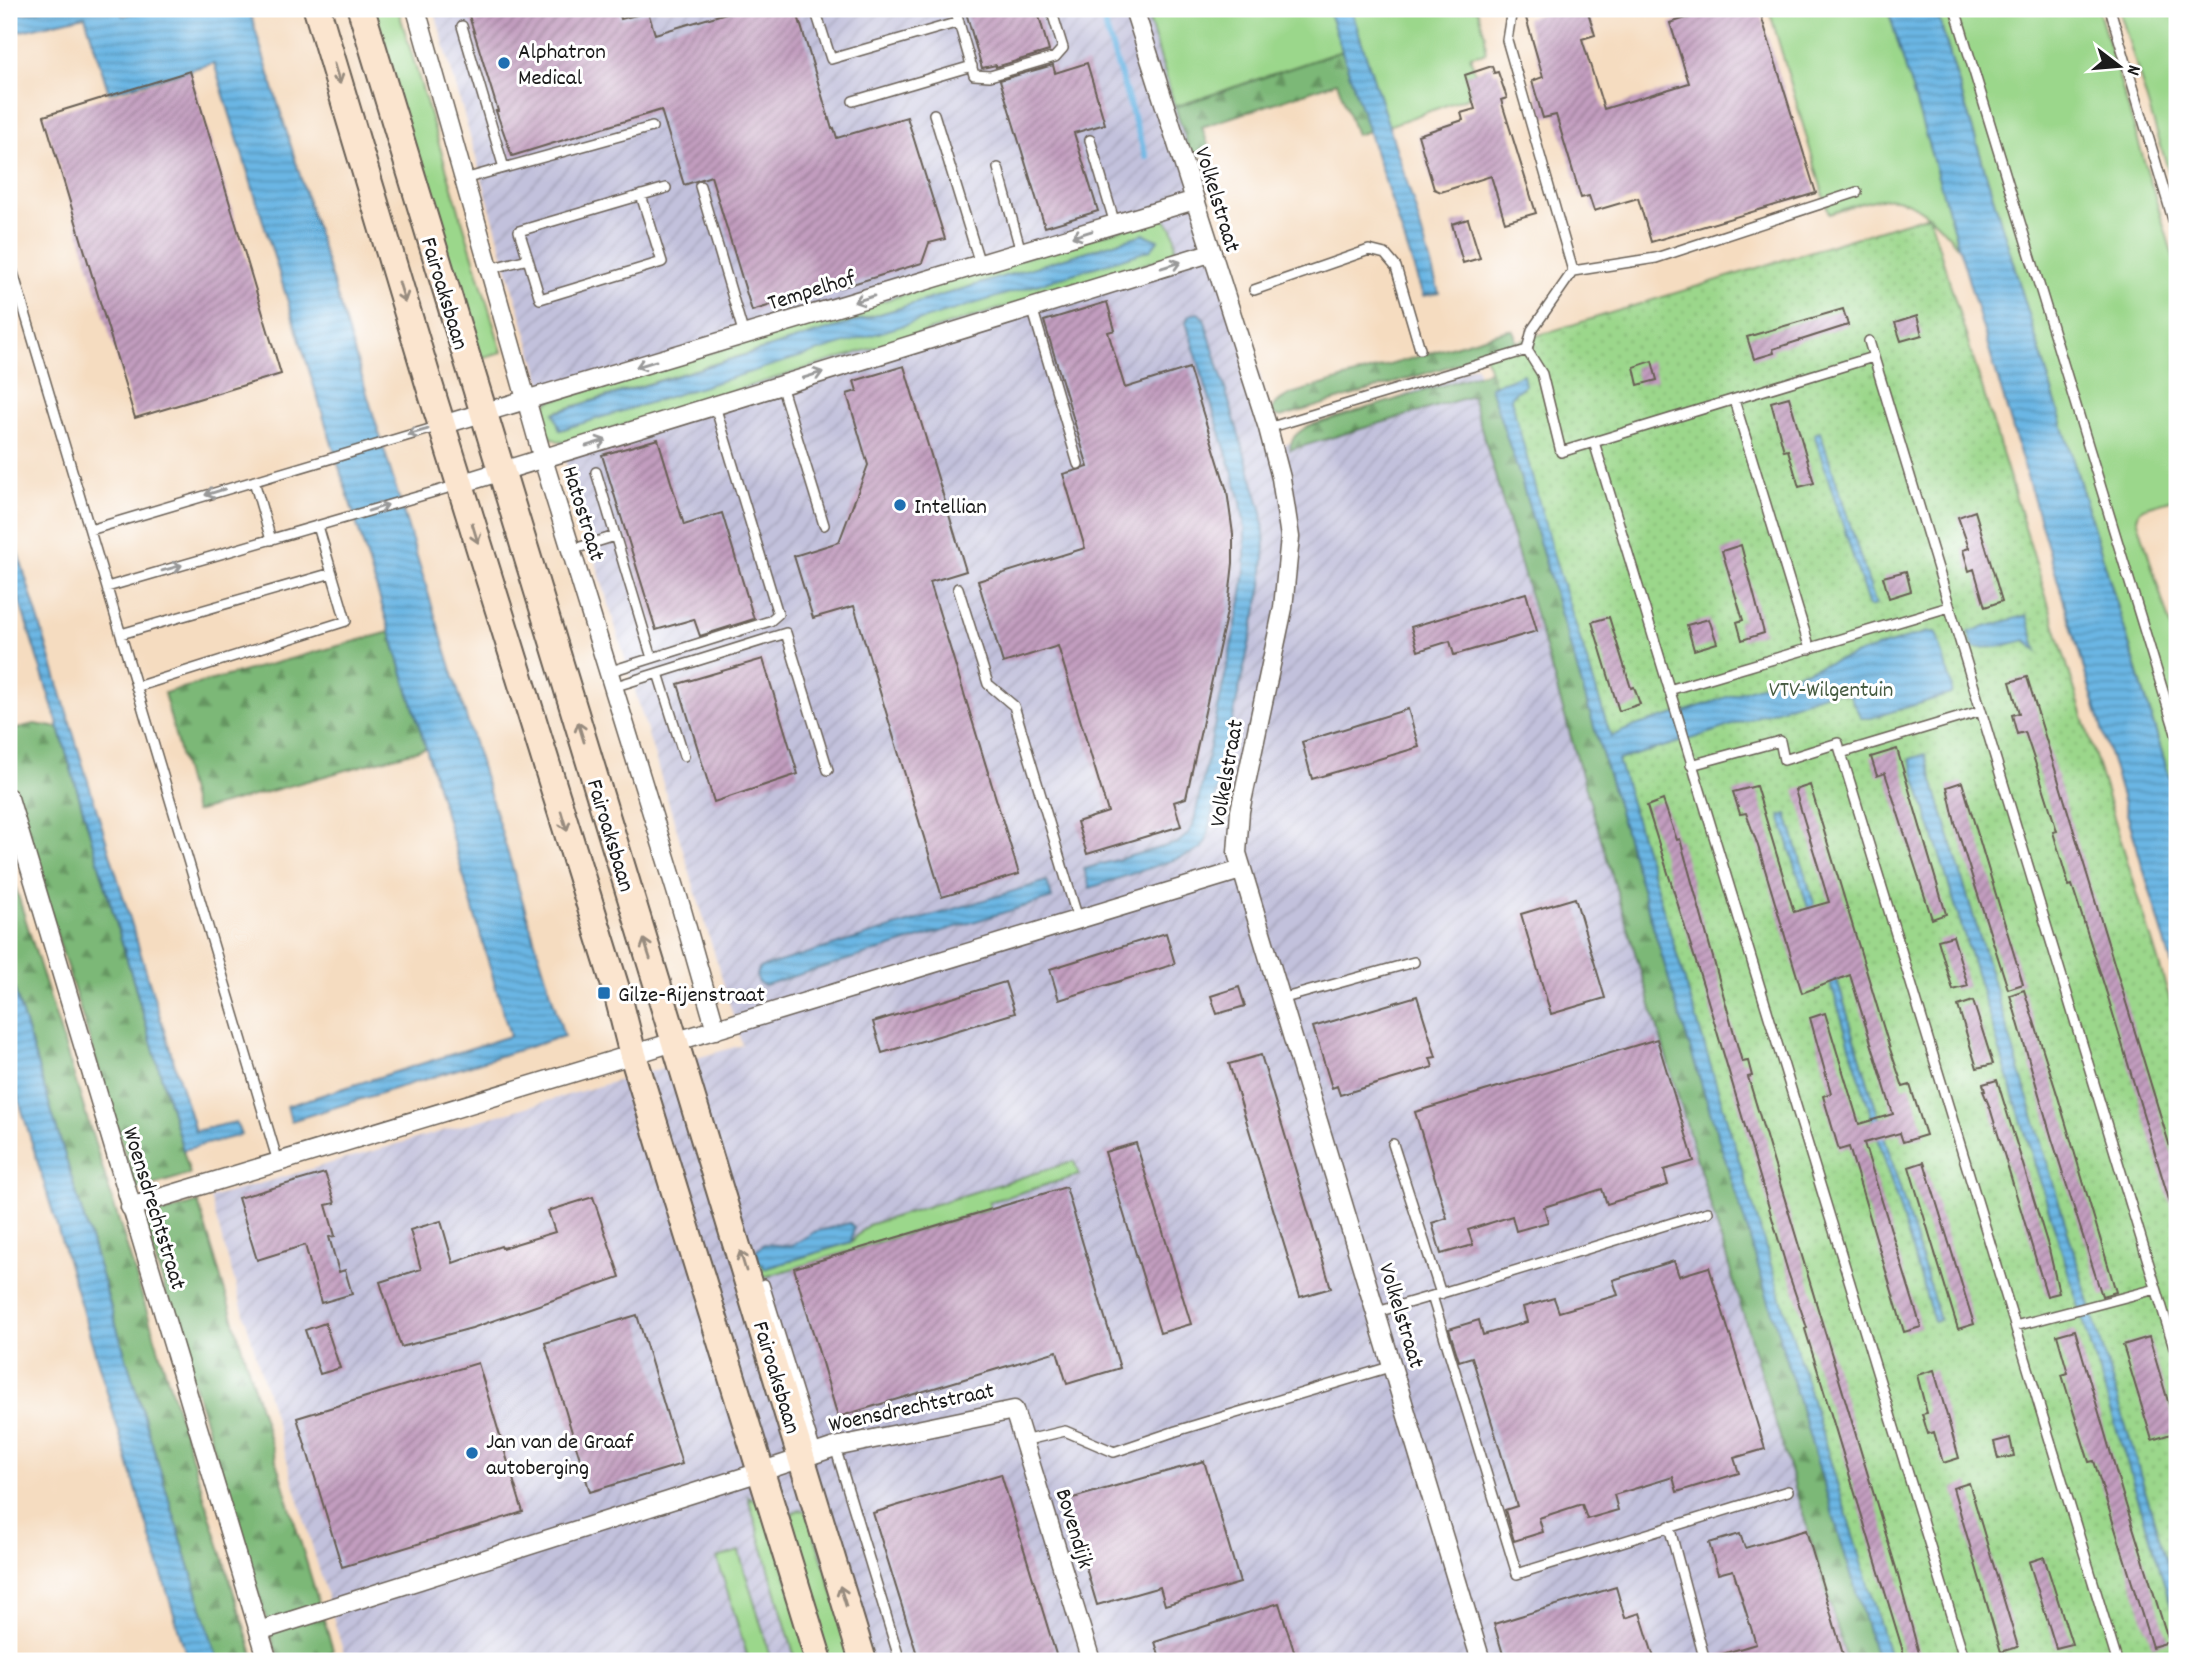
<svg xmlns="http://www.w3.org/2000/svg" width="2186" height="1670" font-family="Dekko,sans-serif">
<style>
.industrial{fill:url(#industrial-furrows)}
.grass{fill:#9bd78b;stroke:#5c7a54;stroke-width:2;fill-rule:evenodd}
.forest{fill:url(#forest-firs);stroke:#4c6a4a;stroke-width:2}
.park{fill:url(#park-dots);stroke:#5c7a54;stroke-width:2}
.water{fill:url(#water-rules);stroke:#436980;stroke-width:2}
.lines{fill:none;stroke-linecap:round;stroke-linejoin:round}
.stream{stroke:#6ab6e4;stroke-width:6}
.building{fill:url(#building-hatch)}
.service-casing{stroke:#685f55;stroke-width:12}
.minor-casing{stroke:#685f55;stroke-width:21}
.secondary-casing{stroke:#685f55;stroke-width:30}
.service{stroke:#fff;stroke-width:9}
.minor{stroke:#fff;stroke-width:18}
.secondary{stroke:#fbe5cf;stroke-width:26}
.oneway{stroke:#978b7e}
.oneway2{stroke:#999}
.poi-dot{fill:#1f6fb2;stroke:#fff;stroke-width:2.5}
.labels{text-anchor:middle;stroke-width:6;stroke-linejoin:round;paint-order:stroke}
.poi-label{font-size:23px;fill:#1c1c1c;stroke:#fff;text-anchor:start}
.street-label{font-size:23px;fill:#1c1c1c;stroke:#fff}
.park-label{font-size:23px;fill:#485d43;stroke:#fff}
</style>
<defs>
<pattern id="industrial-furrows" width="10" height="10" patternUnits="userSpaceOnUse" patternTransform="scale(1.75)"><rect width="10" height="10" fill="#c2c1dc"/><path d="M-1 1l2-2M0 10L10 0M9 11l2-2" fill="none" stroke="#a6a5bc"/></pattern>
<pattern id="forest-firs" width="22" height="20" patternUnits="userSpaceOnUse" patternTransform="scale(1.75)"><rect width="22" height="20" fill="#7cb877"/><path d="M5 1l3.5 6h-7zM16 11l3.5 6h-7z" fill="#659561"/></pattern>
<pattern id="park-dots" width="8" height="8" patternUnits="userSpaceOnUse" patternTransform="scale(1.75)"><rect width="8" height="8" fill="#9bd78b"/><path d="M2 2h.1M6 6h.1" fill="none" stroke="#85b877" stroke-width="1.8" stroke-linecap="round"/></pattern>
<pattern id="water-rules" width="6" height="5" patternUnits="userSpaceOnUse" patternTransform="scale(1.75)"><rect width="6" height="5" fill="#6ab6e4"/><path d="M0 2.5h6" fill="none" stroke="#5693b8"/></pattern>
<pattern id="building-hatch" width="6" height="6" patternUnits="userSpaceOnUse" patternTransform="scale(1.75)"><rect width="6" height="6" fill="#c29dbf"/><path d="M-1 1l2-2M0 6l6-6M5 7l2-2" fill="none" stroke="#9d7f9a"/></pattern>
</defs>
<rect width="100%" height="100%" fill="#fff"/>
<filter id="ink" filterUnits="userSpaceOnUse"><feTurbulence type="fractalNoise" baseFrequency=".0143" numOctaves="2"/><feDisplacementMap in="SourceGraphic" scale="14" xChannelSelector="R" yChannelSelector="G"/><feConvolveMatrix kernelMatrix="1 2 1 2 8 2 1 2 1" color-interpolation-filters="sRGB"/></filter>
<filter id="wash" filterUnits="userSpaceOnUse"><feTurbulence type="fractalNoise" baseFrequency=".00686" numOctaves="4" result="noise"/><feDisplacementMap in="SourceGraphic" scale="28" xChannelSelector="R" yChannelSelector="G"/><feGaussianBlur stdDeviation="1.57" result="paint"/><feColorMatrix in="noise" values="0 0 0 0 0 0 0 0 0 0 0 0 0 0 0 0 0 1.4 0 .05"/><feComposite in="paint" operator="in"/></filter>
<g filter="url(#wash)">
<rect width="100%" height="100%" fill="#f5dcc0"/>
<!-- industrial -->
<path class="industrial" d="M434,9H1145L1261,379L1275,449L1476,365L1869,1661H346L210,1198L742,1045L515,295Z"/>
<!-- grass -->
<path class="grass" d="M370,9H398L502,352L477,359Z
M1146,9H1328L1342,51L1175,107Z
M1351,9H1477L1485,35L1486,53L1470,56L1478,82L1469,85V97L1388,126Z
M1769,9H1888L1952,220L1957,246C1939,223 1914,195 1882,199C1865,200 1846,209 1829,214Z
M1936,9H2098L2177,269V498L2143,508L2139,512L2137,518L2177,648V785L2171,782Z
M2119,9H2177V199Z
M1161,217C1173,224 1177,237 1175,250L1171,256L568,442C545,445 532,414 550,401ZM1144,234L561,430L554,413L555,412Z
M1074,1161L1079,1175L989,1202L990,1209L758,1279L753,1265L762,1263L764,1269L851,1242L868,1225Z
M748,1497L765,1506L812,1661H796Z
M800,1510L806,1511L856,1661H827L786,1519L790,1514Z
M739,1551V1552L772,1661H749L717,1558Z"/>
<!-- forest -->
<path class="forest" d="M1342,51L1369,131L1356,135L1337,82L1202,127L1209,148L1207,154L1192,158L1175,107Z
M1508,330H1513C1517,338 1516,342 1510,348L1281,417L1271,414C1273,403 1282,399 1291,394Z
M1506,366L1522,374L1490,387L1521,480L1678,1010L1741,1209L1877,1661H1847L1579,765L1472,396L1290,450C1291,437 1297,433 1308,426Z
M390,632L426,748L195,812L164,693Z
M34,724L59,728L190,1174L136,1190L9,780V730Z
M9,866L255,1661H218L9,971Z
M198,1202L333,1650C320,1663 296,1661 279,1661L143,1219Z"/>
<!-- park -->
<path class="park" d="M1929,215L2177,1023V1661H1885L1484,352Z"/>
<!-- water -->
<path class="water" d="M9,9H21L23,14L44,9H120L123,16L146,9H249L564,1036L291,1121L287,1106L510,1036L426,748L214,63L109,93L85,16L9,34Z
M1328,9H1351L1413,201L1439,293L1423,296Z
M1888,9H1936L2171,782L2177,816V982Z
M1144,234L1158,240L1151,250L560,430L554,413Z
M1198,313L1204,318L1262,512L1265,545L1262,586L1206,841L1201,849L1188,855L1090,888L1084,869L1177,843L1187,835L1193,826L1241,601L1245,570V528L1240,497L1186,322L1189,315Z
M1523,374L1525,385L1513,394L1511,399L1552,550L1611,737C1637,722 1664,719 1692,709C1770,682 1848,656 1928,632H1936L1952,686L1951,694L1871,718H1861L1849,694L1830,692L1697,737L1618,760L1891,1661H1877L1741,1209L1678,1010L1521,480L1490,387Z
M1820,431L1876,605L1869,607L1814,434Z
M9,523L195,1131L236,1122L241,1135L183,1150L59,728L9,567Z
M2027,615L2037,651L2026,640L1997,647L1974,648L1968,632Z
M1925,754L2177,1597V1625L1910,759Z
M1787,814L1940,1320L1934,1322L1780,816Z
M1047,881L1052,898L765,985L759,983L756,975L759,968Z
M9,971L218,1661H188L9,1067Z
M850,1223L854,1228L851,1242L764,1269L762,1263L759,1264L756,1251L764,1244L791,1246L814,1232Z"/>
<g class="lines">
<!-- stream -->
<path class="stream" d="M1100,9L1146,157"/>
</g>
<g id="blocks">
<!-- building -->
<path class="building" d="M467,9H618L621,19L648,12L655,34L740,9H796L832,129L834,128L837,138L907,117L945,239L929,243L922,263L803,299L796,297L752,311L711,176L684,185L661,110L512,156L496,111H498Z
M965,9H1037L1049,51L996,67V65L982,68Z
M1560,9H1587L1595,35L1582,39L1604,109L1689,83L1670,23L1716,9H1759L1816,193L1651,242L1638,198L1594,211L1589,196L1581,198L1556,115L1543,118L1532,81L1543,77L1526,18Z
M1087,63L1105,124L1074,133L1098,211L1045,227L1000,80L1053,65L1055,73Z
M1492,66L1494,73L1498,72L1507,98L1501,100L1536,213L1505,222L1491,176L1441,192L1434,189L1418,135L1463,120L1461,113L1475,109L1465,75Z
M190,71L281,374L135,418L44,116Z
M1468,219L1480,258L1463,263L1452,224Z
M1107,302L1115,330L1108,332L1125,388L1189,368L1227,491L1233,534V563L1228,607L1186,798L1174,802L1181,826L1087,854L1077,822L1108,812L1058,646L1003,663L978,581L1085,548L1063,474L1088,467L1044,321Z
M1843,309L1848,325L1773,349L1774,353L1754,359L1747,337Z
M1917,316L1922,335L1901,341L1895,323Z
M1652,361L1657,380L1638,385L1634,367Z
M904,366L966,571L930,582L1019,874L942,897L854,606L813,618L794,556L839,542L868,465L847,394L857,391L854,381Z
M1789,397L1814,483L1799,487L1788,450L1784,451L1771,402Z
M658,439L684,525L722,513L754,619L700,636L694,619L656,630L602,455Z
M1975,511L2002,601L1985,607L1974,569L1969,571L1963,550L1969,548L1958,517Z
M1741,545L1764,633L1742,640L1737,622L1743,620L1722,551Z
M1906,571L1911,591L1889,598L1883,577Z
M1526,593L1537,631L1454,655L1450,641L1418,651L1411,627Z
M1609,617L1631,688L1634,687L1640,704L1619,711L1592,622Z
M1709,619L1717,643L1694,650L1687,625Z
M763,659L798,774L714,802L678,684Z
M2027,677L2177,1170V1213H2173L2107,994L2072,885L2069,886L2053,832L2057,831L2038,771L2025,732L2017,734L2012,715L2019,713L2010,682Z
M1408,709L1419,747L1312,779L1302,742Z
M1897,749L1946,914L1932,919L1885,773L1877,776L1871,757Z
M1962,782L2023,984L2008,989L1955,823L1947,787Z
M1810,785L1890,1049L1903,1087L1910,1085L1926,1135L1903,1142L1900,1133L1864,1143L1921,1327L1904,1332L1849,1147L1839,1150L1823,1096L1831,1093L1810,1018L1825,1013L1859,1124L1893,1114L1850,975L1802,993L1758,846L1746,813L1740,814L1733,792L1756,786L1794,912L1829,902L1795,790Z
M1663,800L1677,840L1680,839L1742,1062L1748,1061L1752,1076L1748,1077L1896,1568L1921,1661H1906L1805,1329L1807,1328L1788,1272L1705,991L1647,806Z
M1575,898L1605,998L1551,1014L1521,914Z
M1166,933L1175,964L1059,1000L1050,969Z
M1953,936L1968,986L1953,990L1938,940Z
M1005,982L1015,1013L882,1053L873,1022Z
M1239,987L1245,1006L1217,1014L1211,996Z
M2024,990L2058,1097L2116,1292L2102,1296L2052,1139L2010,995Z
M1417,996L1436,1057L1430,1058L1433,1067L1340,1095L1337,1086L1332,1088L1313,1027Z
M1973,1001L1993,1064L1977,1068L1958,1006Z
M1657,1039L1694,1161L1664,1170L1668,1185L1607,1204L1602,1189L1544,1207L1548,1222L1516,1231L1512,1216L1468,1230L1473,1245L1441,1254L1432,1223L1447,1218L1415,1112Z
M1261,1055L1331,1288L1300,1297L1229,1064Z
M1997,1080L2049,1249L2059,1293L2047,1296L1990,1108L1983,1091H1985L1983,1084Z
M1136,1143L1191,1324L1160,1333L1105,1152Z
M1924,1162L1974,1324L1958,1329L1909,1167Z
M325,1173L335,1203L326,1205L335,1236L329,1237L339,1272L345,1270L352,1294L321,1303L305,1245L257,1260L238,1198Z
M1066,1187L1120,1368L1067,1384L1057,1351L838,1417L794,1268Z
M593,1197L620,1277L472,1328L401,1347L380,1282L421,1269L410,1230L441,1221L453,1263L501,1246L502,1248L555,1232L548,1211Z
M1674,1261L1679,1276L1709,1267L1765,1449L1734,1458L1739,1473L1677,1492L1673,1477L1614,1495L1618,1510L1587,1519L1582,1504L1539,1518L1543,1532L1514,1541L1505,1510L1517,1506L1472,1357L1459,1361L1449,1329L1479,1320L1483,1335L1527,1322L1523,1307L1554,1298L1559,1312L1618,1295L1613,1280Z
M637,1315L682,1464L590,1492L545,1343Z
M325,1323L340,1368L320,1374L305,1330Z
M2075,1330L2122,1492L2169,1642L2152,1647L2094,1461L2089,1462L2062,1375L2068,1373L2057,1335Z
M2149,1337L2177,1432L2152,1440L2123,1345Z
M478,1363L523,1512L342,1567L297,1418Z
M1934,1370L1959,1458L1943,1463L1934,1432L1928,1434L1922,1414L1927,1413L1917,1375Z
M2010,1438L2014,1456L1998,1459L1994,1442Z
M1204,1461L1240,1583L1165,1605L1160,1587L1097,1605L1066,1500Z
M1001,1474L1058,1661H919L873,1513Z
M1969,1483L2018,1647L2001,1652L1953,1488Z
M1806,1530L1845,1661H1713L1712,1657L1756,1644L1733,1570L1718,1574L1709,1543L1740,1534L1745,1548Z
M2044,1557L2072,1644L2056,1648L2029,1562Z
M1616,1587L1625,1618L1640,1613L1655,1661H1505L1494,1624Z
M1279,1603L1297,1661H1161L1155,1642Z"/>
</g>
</g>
<g filter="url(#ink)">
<use href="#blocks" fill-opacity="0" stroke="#685f55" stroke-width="2"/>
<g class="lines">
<!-- service casing -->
<g class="service-casing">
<path id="service" d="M815,9L831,59L959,22
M955,9L974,75L990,76L1055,57L1063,48L1051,9
M1955,9L2177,737
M2110,9L2177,233
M462,26L504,168
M853,101L972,66
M934,114L980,264
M1090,140L1115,224
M998,168L1021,252
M464,179L652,127
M700,186L744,335
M9,259L278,1162
M528,259L540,299L662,262L641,195
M489,269L528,259L519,231L666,188
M1573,271L1656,258L1857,192
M1254,290L1369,250L1385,254L1396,267L1420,349
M1032,307L1078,464
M1869,341L2177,1357
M1527,350L1542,374L1561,452L1873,357
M781,385L824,525
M1734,400L1810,649
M1268,428L1527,350L1532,330L1573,271L1507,40L1512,9
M1594,442L1965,1661
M596,472L652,658
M254,481L271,540
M90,530L440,426
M571,550L615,536
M107,587L458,485
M958,588L988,684L1014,706L1078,919
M121,634L332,573
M608,672L770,621L778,614L715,406
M658,673L684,756
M136,687L346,621L318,526
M613,687L786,633L828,770
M1669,690L1949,607
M1841,753L1981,711
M1691,765L1780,741L1784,760L1838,743L2117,1661
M1281,999L1414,962
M1393,1144L1441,1294
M1708,1212L1432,1296L1517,1574L1788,1491
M764,1284L816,1452
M1377,1312L1432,1296
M2015,1326L2156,1289
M1023,1441L1065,1431L1114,1452L1176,1431L1393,1366
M835,1447L900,1661
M1669,1526L1705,1661"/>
</g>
<!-- minor casing -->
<g class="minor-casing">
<path id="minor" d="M416,9L543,459L681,907L716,1030
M1134,9L1268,428L1281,478L1290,537L1283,608L1240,811L1237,853L1481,1661
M442,425L1195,200
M460,484L1210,253
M9,798L268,1661
M130,1207L1241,870
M259,1631L760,1472L835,1447L1014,1410L1091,1661"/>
</g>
<!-- secondary casing -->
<g class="secondary-casing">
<path id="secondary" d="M317,9L429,384L617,992L633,1055L819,1661
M361,9L863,1661"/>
</g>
<!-- service -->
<use href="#service" class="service"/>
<!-- minor -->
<use href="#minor" class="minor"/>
<!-- secondary -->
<use href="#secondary" class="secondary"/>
</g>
<!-- one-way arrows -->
<defs><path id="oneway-shaft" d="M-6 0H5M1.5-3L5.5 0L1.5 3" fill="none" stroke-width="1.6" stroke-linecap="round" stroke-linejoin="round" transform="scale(1.75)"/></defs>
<g class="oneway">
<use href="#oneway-shaft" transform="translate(337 74) rotate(73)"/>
<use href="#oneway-shaft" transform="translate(402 292) rotate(73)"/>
<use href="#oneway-shaft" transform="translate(475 533) rotate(73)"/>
<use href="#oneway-shaft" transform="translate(581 732) rotate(-107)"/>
<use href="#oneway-shaft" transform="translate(564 821) rotate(73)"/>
<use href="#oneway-shaft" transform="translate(647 949) rotate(-108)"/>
<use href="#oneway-shaft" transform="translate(743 1261) rotate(-107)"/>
<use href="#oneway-shaft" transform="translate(843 1596) rotate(-107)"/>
</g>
<g class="oneway2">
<use href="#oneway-shaft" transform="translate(1082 234) rotate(163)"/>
<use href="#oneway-shaft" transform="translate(1171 265) rotate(-17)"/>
<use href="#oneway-shaft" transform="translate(864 299) rotate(163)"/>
<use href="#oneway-shaft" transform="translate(646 364) rotate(163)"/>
<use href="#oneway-shaft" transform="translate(813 375) rotate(-17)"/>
<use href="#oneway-shaft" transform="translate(418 432) rotate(164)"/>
<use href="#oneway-shaft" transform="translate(596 443) rotate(-17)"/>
<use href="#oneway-shaft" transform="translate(215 492) rotate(163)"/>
<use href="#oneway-shaft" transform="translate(378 508) rotate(-17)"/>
<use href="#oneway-shaft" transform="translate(172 568) rotate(-16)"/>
</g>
</g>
<!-- markers -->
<g class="poi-dot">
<circle cx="504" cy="63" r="7"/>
<circle cx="900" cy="505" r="7"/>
<rect x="597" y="986" width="14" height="14" rx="3.5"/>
<circle cx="472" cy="1453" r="7"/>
</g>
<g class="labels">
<!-- poi labels -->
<g class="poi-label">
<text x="518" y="58">Alphatron<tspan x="518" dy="26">Medical</tspan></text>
<text x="914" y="513">Intellian</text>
<text x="618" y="1001">Gilze-Rijenstraat</text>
<text x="486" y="1448">Jan van de Graaf<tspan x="486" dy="26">autoberging</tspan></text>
</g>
<!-- street labels -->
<g class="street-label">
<text transform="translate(1219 199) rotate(73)" y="8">Volkelstraat</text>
<text transform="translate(811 289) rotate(-17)" y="8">Tempelhof</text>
<text transform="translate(446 293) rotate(73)" y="8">Fairoaksbaan</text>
<text transform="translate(585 513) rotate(73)" y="8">Hatostraat</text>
<text transform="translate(1225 773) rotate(-80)" y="8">Volkelstraat</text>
<text transform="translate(612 835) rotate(73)" y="8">Fairoaksbaan</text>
<text transform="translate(156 1208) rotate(73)" y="8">Woensdrechtstraat</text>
<text transform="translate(1403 1315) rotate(73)" y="8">Volkelstraat</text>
<text transform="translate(778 1377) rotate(73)" y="8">Fairoaksbaan</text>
<text transform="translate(911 1406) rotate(-12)" y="8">Woensdrechtstraat</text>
<text transform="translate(1076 1528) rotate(73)" y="8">Bovendijk</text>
</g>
<!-- park labels -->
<g class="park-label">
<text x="1831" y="696">VTV-Wilgentuin</text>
</g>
</g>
<!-- margin -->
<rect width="2186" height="1670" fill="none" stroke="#fff" stroke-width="35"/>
<!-- north arrow -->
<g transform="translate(2119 66) rotate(106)" stroke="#ffffff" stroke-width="5" paint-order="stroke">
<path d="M0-5L12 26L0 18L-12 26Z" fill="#1c1c1c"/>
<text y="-10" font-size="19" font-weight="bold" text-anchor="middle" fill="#1c1c1c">N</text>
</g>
</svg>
